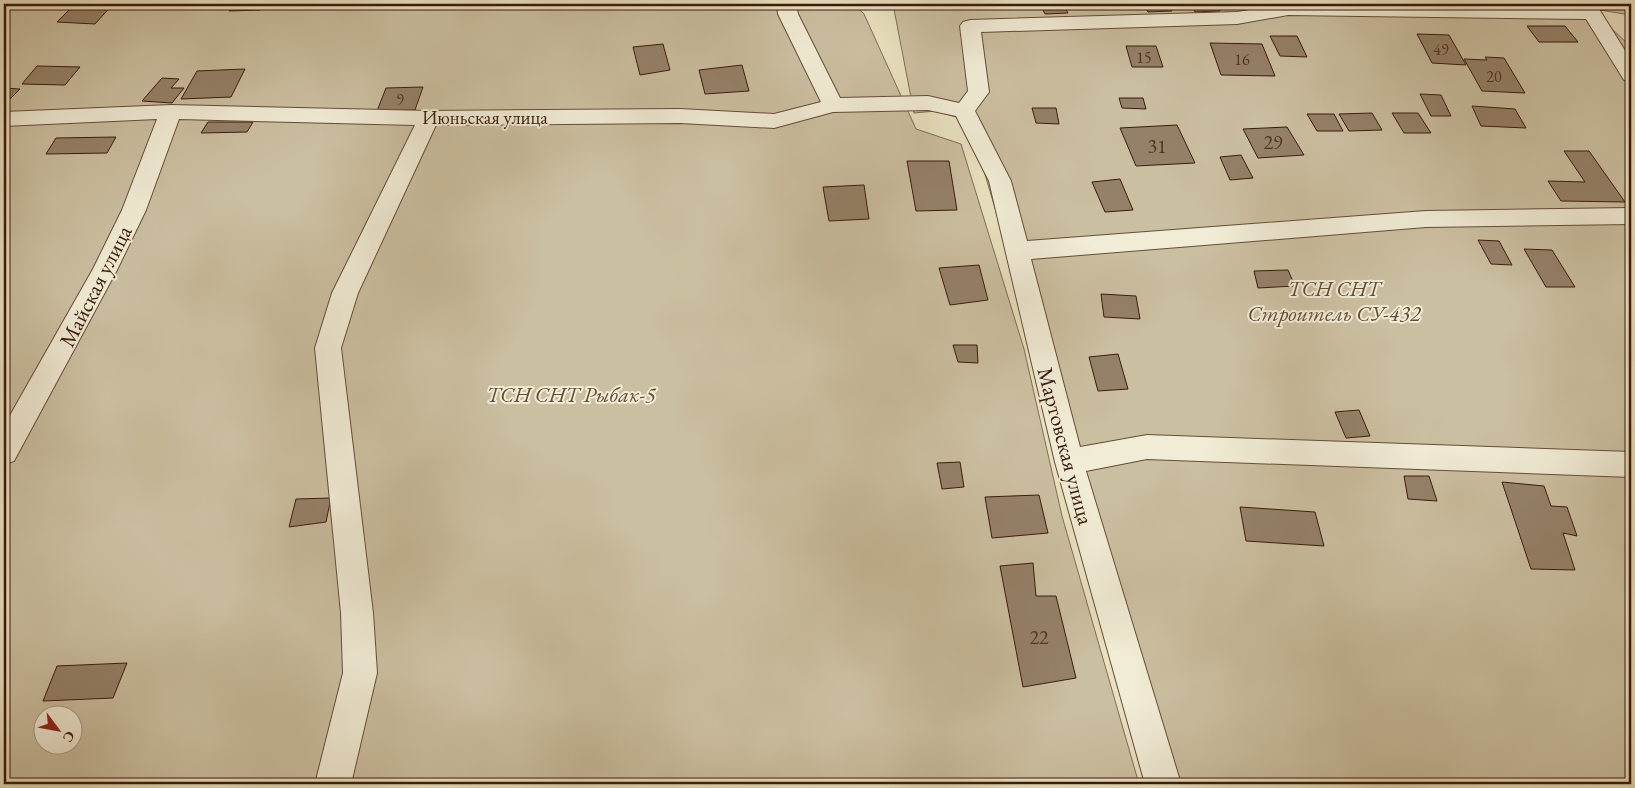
<svg xmlns="http://www.w3.org/2000/svg" width="1635" height="788" font-family="'EB Garamond',serif">
<style>
.green{fill:#cbbfa1;stroke:#826c56;fill-rule:evenodd}
.building{fill:#958169;stroke:#3a1a0b}
.lines{fill:none;stroke-linecap:round;stroke-linejoin:round}
.minor-casing{stroke:#664c38;stroke-width:2}
.minor{fill:#f1ecd6;fill-rule:evenodd}
.labels{text-anchor:middle;stroke-width:4;stroke-linejoin:round;paint-order:stroke}
.far-number-label{font-size:16px;fill:#513422}
.far-street-label{font-size:19px;fill:#3a1a0b;stroke:#f1ecd6}
.number-label{font-size:20px;fill:#513422}
.street-label{font-size:22px;fill:#3a1a0b;stroke:#f1ecd6}
.park-label{font-size:22px;font-style:italic;fill:#664c38;stroke:#f1ecd6}
</style>
<rect width="100%" height="100%" fill="#e9e1c0"/>
<filter id="stains"><feTurbulence type="fractalNoise" baseFrequency=".004" numOctaves="4"/><feColorMatrix values="0 0 0 0 .2 0 0 0 0 .09 0 0 0 0 .02 0 0 0 .5 -.17"/></filter>
<radialGradient id="worn" r=".72"><stop offset=".6" stop-color="#630" stop-opacity="0"/><stop offset="1" stop-color="#630" stop-opacity=".3"/></radialGradient>
<!-- green -->
<path class="green" d="M4,4H854L864,14L916,129L961,144L1024,349L1062,516L1139,784H4ZM42,716H72V746H42Z
M893,4H1531L1608,25L1631,47V784H1167L969,121L936,111L914,113Z
M1562,4H1631V15Z"/>
<!-- building -->
<path class="building" d="M75,4H113L95,24L57,22Z
M233,4H263L260,10L229,11Z
M1040,4H1063L1068,13L1045,14Z
M1143,4H1168L1172,11L1148,12Z
M1191,4H1216L1220,11L1195,12Z
M1527,26H1565L1578,42H1539Z
M1417,34L1449,35L1466,65L1432,63Z
M1270,36H1297L1307,57L1280,56Z
M1210,43L1262,44L1275,76L1221,75Z
M663,44L670,70L640,75L633,47Z
M1126,46H1156L1163,67H1132Z
M1485,57L1504,58L1525,93L1482,91L1464,59L1487,60Z
M742,65L749,91L705,94L699,70Z
M37,66L80,67L65,85L22,84Z
M245,69L231,97L181,99L197,71Z
M162,78L179,79L171,88H184L172,103L142,101Z
M423,87L415,110L377,111L386,88Z
M4,88L20,89L9,100H4Z
M1420,94L1441,95L1451,116H1431Z
M1119,98H1143L1146,109L1122,108Z
M1472,106L1515,109L1526,128L1481,126Z
M1032,108H1056L1059,124L1036,123Z
M1372,113L1382,130L1349,131L1339,114Z
M1392,113H1418L1431,133H1404Z
M1307,114H1334L1343,131H1317Z
M208,122H253L247,132L201,133Z
M1177,125L1195,163L1136,166L1120,128Z
M1287,127L1304,155L1258,158L1243,129Z
M116,137L107,153L46,154L56,138Z
M1564,151H1589L1625,202L1561,201L1548,181L1585,182Z
M1241,155L1253,178L1230,180L1220,157Z
M907,161H949L957,210L916,211Z
M1120,179L1133,210L1105,212L1092,182Z
M864,185L869,219L829,221L823,187Z
M1478,240L1499,241L1512,265L1491,264Z
M1524,249L1552,250L1575,287H1546Z
M979,265L988,300L950,305L939,268Z
M1288,270L1295,286L1258,288L1254,271Z
M1101,294L1136,296L1140,319L1104,317Z
M953,345H977L978,363L958,362Z
M1118,354L1128,389L1098,391L1089,357Z
M1359,410L1370,436L1346,438L1335,412Z
M960,462L964,487L942,489L937,463Z
M1404,476H1429L1437,501L1408,499Z
M1502,482L1544,486L1551,506L1567,507L1577,536L1563,533L1575,570L1531,569Z
M1039,495L1048,533L992,538L985,497Z
M331,498L326,522L289,527L296,499Z
M1240,507L1315,512L1324,546L1246,541Z
M1033,563L1036,596H1056L1076,678L1023,687L1000,566Z
M127,663L113,698L43,701L57,666Z"/>
<g class="lines">
<!-- minor casing -->
<g class="minor-casing">
<path id="minor" d="M777,4H796L798,14L840,98L928,96L959,103L968,91L960,26L963,22L970,20L1237,12L1285,4L1599,9L1631,60V82L1624,80L1586,19L1288,15L1237,24L981,32L989,92L975,111L1011,181L1027,241L1426,211L1631,208V224L1426,227L1031,259L1080,447L1147,435L1631,452V477L1147,459L1086,471L1181,784H1145L1055,462L989,181L956,116L928,110L833,112L774,128L680,123L436,125L358,293L341,348L373,613L377,673L351,784H315L343,673L341,613L315,348L332,293L415,125L179,119L146,210L117,270L14,461L4,464V426L93,269L122,210L157,119L4,126V112L171,105L429,111L680,109L774,114L821,102L778,14Z"/>
</g>
<!-- minor -->
<use href="#minor" class="minor"/>
</g>
<g class="labels">
<!-- far-number labels -->
<g class="far-number-label">
<text x="1441" y="55">49</text>
<text x="1144" y="63">15</text>
<text x="1242" y="65">16</text>
<text x="1494" y="82">20</text>
<text x="400" y="105">9</text>
</g>
<!-- far-street labels -->
<g class="far-street-label">
<text x="485" y="124">Июньская улица</text>
</g>
<!-- number labels -->
<g class="number-label">
<text x="1273" y="149">29</text>
<text x="1157" y="153">31</text>
<text x="1039" y="644">22</text>
</g>
<!-- street labels -->
<g class="street-label">
<text transform="translate(95 286) rotate(-63)" y="8">Майская улица</text>
<text transform="translate(1066 446) rotate(75)" y="8">Мартовская улица</text>
</g>
<!-- park labels -->
<g class="park-label">
<text x="1334" y="296">ТСН СНТ<tspan x="1334" dy="25">Строитель СУ-432</tspan></text>
<text x="571" y="402">ТСН СНТ Рыбак-5</text>
</g>
</g>
<!-- margin -->
<rect width="1635" height="788" fill="none" stroke="#e9e1c0" stroke-width="20"/>
<rect x="5" y="5" width="1625" height="778" fill="none" stroke="#3a1a0b" stroke-width="2.5"/>
<rect x="10" y="10" width="1615" height="768" fill="none" stroke="#3a1a0b"/>
<!-- north arrow -->
<g transform="translate(58 730) rotate(122)"><circle r="24" fill="#f1ecd6" stroke="#a89885"/>
<path d="M0-4L9 19L0 12L-9 19Z" fill="#8f2418"/>
<text y="-8" font-size="14" font-weight="bold" text-anchor="middle" fill="#3a1a0b">С</text>
</g>
<rect width="100%" height="100%" filter="url(#stains)"/>
<rect width="100%" height="100%" fill="url(#worn)"/>
</svg>
